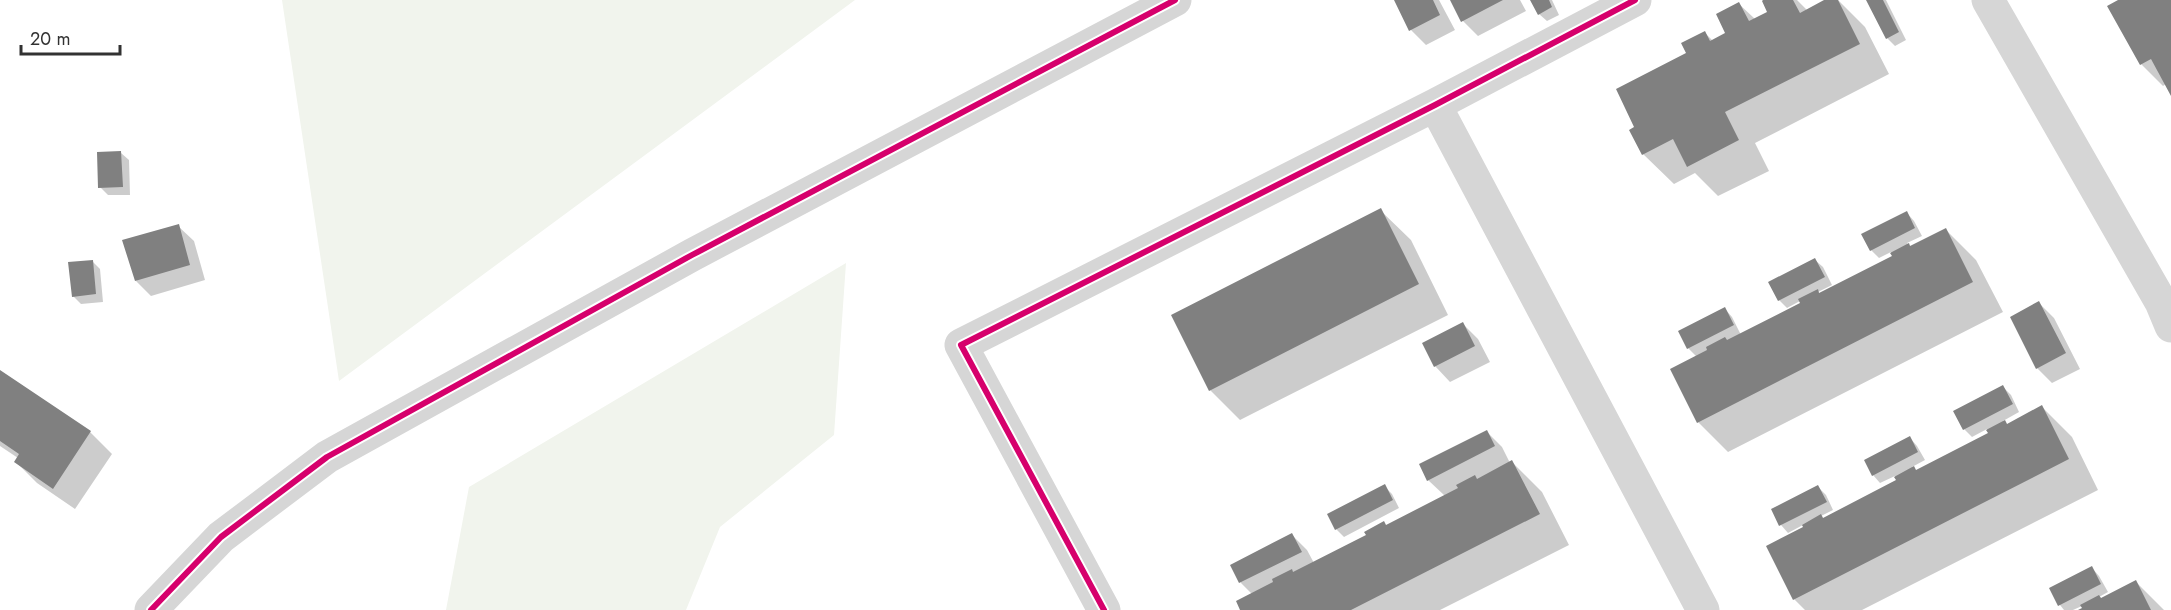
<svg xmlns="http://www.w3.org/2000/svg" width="2171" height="610" font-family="Jost,sans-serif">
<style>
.green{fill:#f1f4ed}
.shadow{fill:#0003}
.building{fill:#808080}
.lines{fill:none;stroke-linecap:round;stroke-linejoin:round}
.minor{stroke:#d6d6d6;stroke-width:33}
.tertiary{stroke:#d6d6d6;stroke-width:33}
.cycleway-casing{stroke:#fff;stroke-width:10}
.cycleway{stroke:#d6006c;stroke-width:6}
</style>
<rect width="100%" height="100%" fill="#fff"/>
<!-- green -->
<path class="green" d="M282,0H855L339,381Z
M846,263L834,435L720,527L686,610H446L469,487Z"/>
<!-- shadow -->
<path class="shadow" d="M1395,0H1439L1455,30L1426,45L1411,30Z
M1452,0H1520L1526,11L1478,36L1463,21Z
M1532,0H1552L1559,15L1547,21L1539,14Z
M1767,0H1797L1807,10L1828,0H1838L1865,27L1889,74L1755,143L1769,171L1718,196L1695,173L1674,184L1643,154L1636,128L1705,33L1713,41L1727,34L1739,4L1755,19L1769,12Z
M1868,0H1886L1906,40L1895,46L1887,38Z
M2120,0H2171V93L2166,84L2163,86L2141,64L2109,6Z
M121,153L129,160L130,195H108L100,187Z
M1380,210L1411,240L1448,315L1240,420L1210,390Z
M1907,213L1914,221L1922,236L1907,243L1911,247L1946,230L1976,260L2003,312L1728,452L1698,422L1697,357L1688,348L1725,309L1732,317L1741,335L1802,303L1800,301L1787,308L1779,300L1815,260L1823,267L1832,285L1818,292L1820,294L1894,257L1891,252L1879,258L1871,250Z
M178,226L194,241L205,280L151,296L136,281Z
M92,261L100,269L103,302L81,304L73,296Z
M2039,303L2054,318L2080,369L2052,383L2037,368Z
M1463,324L1478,339L1490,362L1450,382L1435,366Z
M0,372L90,432L112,454L75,509L37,483L16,462L18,458L0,446Z
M2003,387L2011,395L2019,412L2003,421L2007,425L2042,407L2072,437L2098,490L1862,610H1805L1794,599L1805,528L1803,525L1788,533L1781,525L1818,487L1826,495L1833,510L1821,516L1823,519L1898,481L1895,476L1880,483L1873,475L1910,438L1917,446L1925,460L1912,467L1917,472L1990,434L1987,429L1972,437L1964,429Z
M1486,431L1502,447L1510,463L1512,462L1542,492L1569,545L1440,610H1242L1253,595L1241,583L1232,566L1292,535L1307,550L1314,563L1445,496L1428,480Z
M1384,486L1392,494L1399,508L1344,537L1336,529Z
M2092,568L2099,576L2108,592L2099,597L2101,600L2136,582L2164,610H2081L2084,609L2082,606L2073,610H2064L2060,605L2051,589Z"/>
<!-- building -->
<path class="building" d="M1394,0H1433L1440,15L1409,31Z
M1450,0H1503L1461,22Z
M1530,0H1549L1552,7L1538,15Z
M1763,0H1793L1800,13L1824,0H1838L1860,44L1725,112L1739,140L1687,167L1673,139L1642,155L1629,130L1634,127L1616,89L1686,53L1681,43L1705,31L1710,41L1725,33L1716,14L1739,2L1749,21L1767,12L1762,1Z
M1866,0H1883L1899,32L1886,39Z
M2118,0H2171V96L2151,59L2140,65L2107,6Z
M121,151L123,187L98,188L97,152Z
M1381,208L1419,284L1209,391L1171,315Z
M1907,211L1915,228L1870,251L1861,234Z
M179,224L190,265L135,281L122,240Z
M1946,228L1973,282L1697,423L1670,369L1707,350L1706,347L1725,337L1727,340L1800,303L1798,299L1818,289L1819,293L1892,256L1890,253L1909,243L1910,246Z
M1815,258L1825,277L1778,301L1768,282Z
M93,260L96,294L72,297L68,262Z
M2039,301L2066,353L2036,369L2010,317Z
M1725,307L1734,325L1687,349L1678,331Z
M1463,322L1475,346L1434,367L1422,343Z
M0,370L91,431L53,489L14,462L19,454L0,441Z
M2003,385L2013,404L1963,430L1953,411Z
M2042,405L2069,459L1793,600L1766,546L1803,527L1802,525L1821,514L1823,518L1896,480L1894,477L1914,466L1916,470L1988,433L1986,430L2005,420L2007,424Z
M1487,430L1495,446L1427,481L1419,464Z
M1910,436L1918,452L1872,476L1864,460Z
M1512,460L1540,514L1351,610H1240L1236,601L1273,582L1272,579L1292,569L1293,572L1366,535L1364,532L1384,521L1386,525L1458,488L1456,485L1475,475L1477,479Z
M1385,484L1393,500L1335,530L1327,514Z
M1818,485L1827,502L1779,526L1771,509Z
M1292,533L1302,552L1239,583L1230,565Z
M2092,566L2101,584L2058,606L2049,588Z
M2136,580L2151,610H2078L2082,608L2080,605L2099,595L2101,598Z"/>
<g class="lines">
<!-- minor -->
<path class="minor" d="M1435,105L1703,610
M1104,610L961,345L1435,105L1635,0"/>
<!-- tertiary -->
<path class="tertiary" d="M1988,0L2161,302L2171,326
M151,610L221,537L327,457L692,255L1175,0"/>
<!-- cycleway casing -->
<g class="cycleway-casing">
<path id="cycleway" d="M151,610L221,537L327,457L692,255L1175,0
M1104,610L961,345L1435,105L1635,0"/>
</g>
<!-- cycleway -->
<use href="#cycleway" class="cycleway"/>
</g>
<!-- scale -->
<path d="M21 45v9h99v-9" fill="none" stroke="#323232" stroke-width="3"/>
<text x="30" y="45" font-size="18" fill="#323232" stroke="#ffffff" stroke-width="4.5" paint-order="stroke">20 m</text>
</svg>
